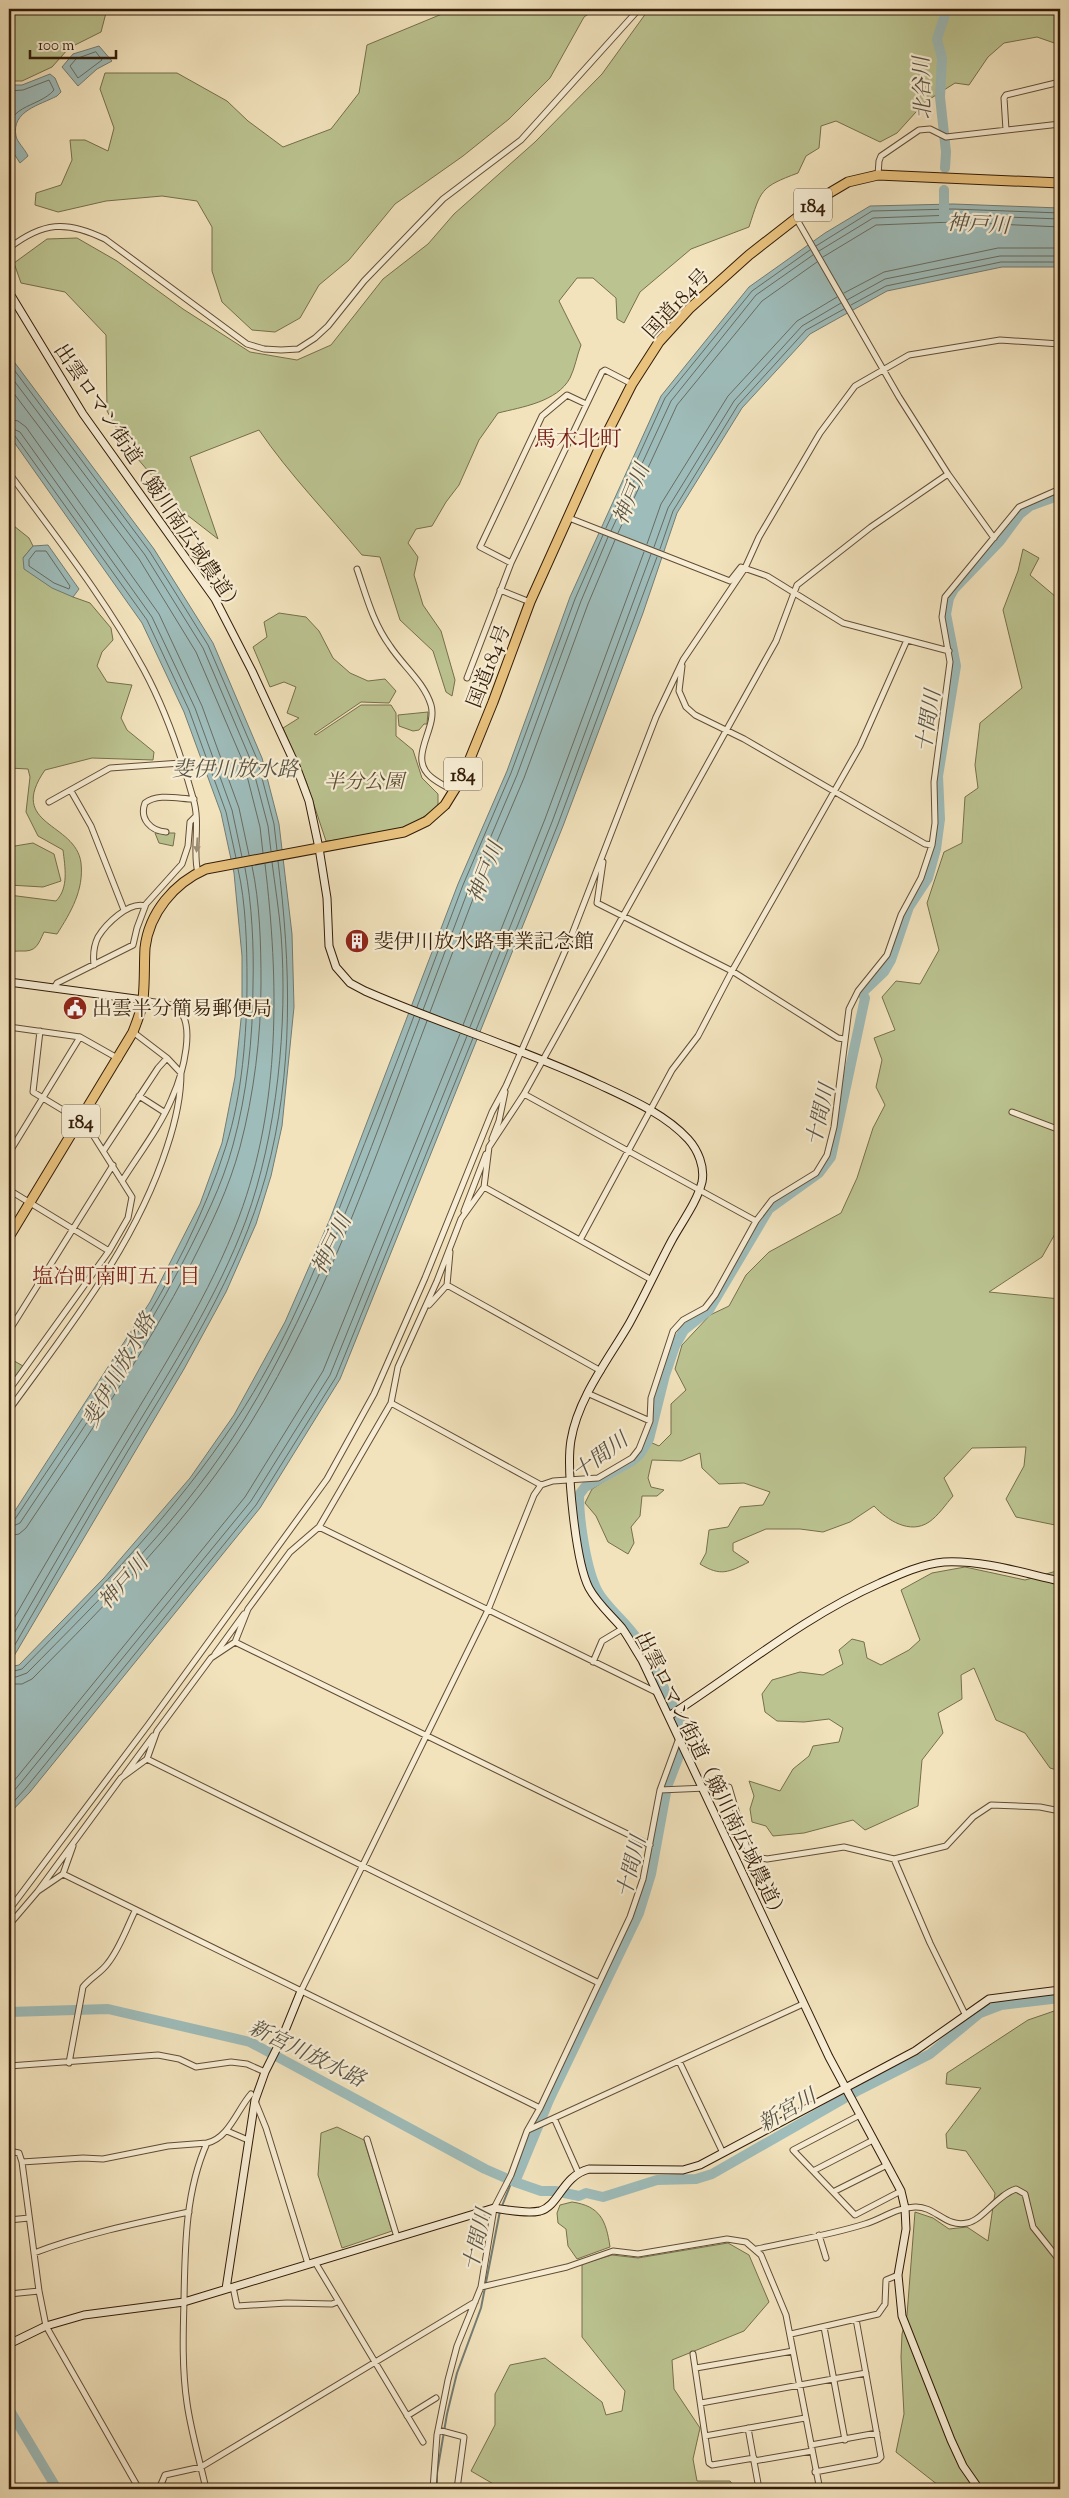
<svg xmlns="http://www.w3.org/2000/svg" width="1069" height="2498" font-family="'Sorts Mill Goudy','Noto Serif JP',serif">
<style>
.green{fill:#bbc390;stroke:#766f4c}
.water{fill:#9ebcba;stroke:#737c73}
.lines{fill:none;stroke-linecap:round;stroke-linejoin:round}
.shore{stroke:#686c61;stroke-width:1}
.stream{stroke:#737c73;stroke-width:2}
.river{stroke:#9ebcba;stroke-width:10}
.street-casing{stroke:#624d35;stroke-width:7}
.secondary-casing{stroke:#321b08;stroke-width:9}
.highway-casing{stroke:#321b08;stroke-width:11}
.street{stroke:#f7edd4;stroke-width:5}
.secondary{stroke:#f7edd4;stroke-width:7}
.highway{stroke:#e9c27e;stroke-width:9}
.oneway{fill:#9e8e78}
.labels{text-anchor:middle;stroke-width:4.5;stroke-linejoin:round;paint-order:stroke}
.shield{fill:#f7edd4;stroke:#6d5a45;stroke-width:1}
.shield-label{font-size:19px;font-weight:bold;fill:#321b08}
.street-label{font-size:20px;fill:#321b08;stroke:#f7edd4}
.park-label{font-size:20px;font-style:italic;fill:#5b4d31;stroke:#f7edd4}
.poi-label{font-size:20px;fill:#321b08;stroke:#f7edd4;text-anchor:start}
.water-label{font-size:21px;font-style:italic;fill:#585346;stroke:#f7edd4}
.neighbourhood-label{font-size:21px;fill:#7a1f14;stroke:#f7edd4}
.quarter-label{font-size:22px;fill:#7a1f14;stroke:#f7edd4}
</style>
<rect width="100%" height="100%" fill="#f2e3bd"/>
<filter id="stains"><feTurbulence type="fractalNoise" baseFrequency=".004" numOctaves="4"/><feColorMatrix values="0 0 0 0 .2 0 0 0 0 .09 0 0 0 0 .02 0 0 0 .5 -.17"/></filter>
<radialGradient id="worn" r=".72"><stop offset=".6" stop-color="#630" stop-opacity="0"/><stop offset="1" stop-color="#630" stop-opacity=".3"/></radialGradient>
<!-- green -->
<path class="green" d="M9,9H107L101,32L69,48L52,67L22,81H9Z
M454,9H596L584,17L550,78L509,119L463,156L395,204L349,260L319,285L300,318L275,332L252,330L222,302L212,271V227L197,201L162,196L106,201L58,212L35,205L36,193L61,185L72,160L70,140H85L108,151L114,128L100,89L105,73H177L227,101L248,121L283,147L331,129L359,93L367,45Z
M649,9H1060V45L1037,37L1004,43L988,57L969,85L955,83L925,102L897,133L880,142L836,121L821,126L819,148L806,156L798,173C760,187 761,190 749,227L691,249L640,292L624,323L617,319L616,298L593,278H577L559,301L581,345C577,355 575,368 570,378C557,402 522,407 498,413L479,440L459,485L446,502L432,526L416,529L408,543L418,557L414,575L423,605L441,631L455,680L452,696L446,692L433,651L400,620L380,557L362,555C328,514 289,474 259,430L190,457L218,539L182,511L126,445L107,411L106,335L65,292L21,283L14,263L47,239L77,238L117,261L183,309L250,352L297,360L331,345L383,279L428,244L454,214L535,142L602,74Z
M9,522L29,538L33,546L23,558L73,597L90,603L111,628L113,640L102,652L97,666L107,682L132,685L121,718L127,730L154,752L153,760L92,758L45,770C6,826 76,822 81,863C84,890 71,912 57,934L44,932C38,945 36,952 21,951C16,951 13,952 9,949V895L56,901C69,888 65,867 63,850L38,836L26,812L30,777L28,769L9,768Z
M1023,549L1039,558L1030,575L1056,597L1060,595V1225L1042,1257L989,1292L1060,1299V1526L1016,1517L1006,1499L1024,1466L1026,1447L972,1448L944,1478L953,1496C946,1504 938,1516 929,1522C910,1535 887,1520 874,1506L850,1522L823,1532L800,1529H766L733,1543V1551L749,1562C729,1572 721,1577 700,1564L706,1553L709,1530L728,1527L740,1507L763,1505L770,1492L744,1483L719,1484L702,1468L700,1453L681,1461L652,1460L648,1478L651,1487L664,1490L657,1496H642L640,1516L631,1527L634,1543L628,1554L608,1542L596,1516L585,1503L592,1489L636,1461L650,1442L659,1446L671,1434V1404L686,1390L675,1369L682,1345L710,1315L729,1306L746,1275L769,1252L841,1213L857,1178L873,1128L885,1105L876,1087L882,1060L874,1038L895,1030L882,997L896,981L920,984L939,950L927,903L944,852L962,843L965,797L978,788L975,765L980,723L1022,688L1003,610L1018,571Z
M279,613L306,617L319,631L333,658L350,673L368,681L385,679L396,691L389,703L361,702L314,734L316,735L361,705H391L396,713V736L413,750L422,778L438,794V807L410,826L358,838L326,841L306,781L283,728L299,718L287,713L296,687L284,682L270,687L253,647L267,637L264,622Z
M428,712L427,724H424L419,730L413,731L399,726L398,715Z
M155,833H175L173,846L159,843Z
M33,843L54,854L61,881L43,887L9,885V847Z
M9,1358L23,1366L9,1386Z
M965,1567L1025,1580L1060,1570V1771L1050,1768L1025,1733L996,1720L974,1668L961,1675L962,1699L938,1713L943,1733L922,1760L918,1806L865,1830L853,1820L804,1833L773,1836L766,1826L752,1822L750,1809L754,1796L749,1781L780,1791L793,1769L809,1756L813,1746L839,1742L843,1728L829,1719L804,1722L777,1721L765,1712L762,1694L772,1680L800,1672L823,1675L843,1664L839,1650L852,1639L864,1642L867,1658L881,1665L909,1650L920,1640L901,1590L932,1573Z
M1060,2009V2489H943L896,2452L904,2414L901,2357L902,2334L907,2315L915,2212L933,2218L949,2229L967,2227L988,2241L995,2193L966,2151L947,2148L946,2134L981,2088L946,2084L947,2073L1028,2020Z
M337,2127L364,2140L392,2231L342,2248L318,2175L321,2133Z
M572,2202C600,2206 606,2220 610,2247L577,2259L568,2246L566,2229L558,2223L557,2213L560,2205Z
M728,2243L749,2255L769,2302L744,2331L672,2360L674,2389L700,2428L693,2459L697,2481H730L736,2489H502L471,2471L495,2425V2394L510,2365L545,2358L602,2402L606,2415L622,2411L625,2391L582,2337V2264L612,2255L638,2258Z"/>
<!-- water -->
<path class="water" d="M99,46L112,61L97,69L78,86L62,67L73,54Z
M50,74L55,78L61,92L57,96C40,105 11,111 16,136C17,142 25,149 28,156L20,163L9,146V87L12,85H22Z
M953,204L1060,208V267H1002L887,291L810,334L742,408L677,513L643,613L563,826L340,1379L260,1508L30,1792L9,1814V1520L150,1302L200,1204L222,1143L235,1077L242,1010V956L234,873L221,813L184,712L142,623L9,435V355L154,549L213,643L262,758L279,824L292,934L294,1007L282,1126L271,1176L256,1224L226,1292L184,1369L11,1661L14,1666L19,1665L104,1578L190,1478L234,1415L285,1322L330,1219L458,884L507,771L570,597L661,396L749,287L825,233L870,206Z
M48,545L79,589L73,597L52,588L24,569L23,558L33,546Z"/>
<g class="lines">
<!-- shore -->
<path class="shore" d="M96,52L102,60L78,78L70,66L76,59Z
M9,91L23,90L49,80L54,90C38,109 0,104 12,142L9,145
M816,246L872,211L953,209L1060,213
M819,251L873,218L953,215L1060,219
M823,257L876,225L953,222L1060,227
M844,293L884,272L998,248H1060
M847,300L885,279L1000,256H1060
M851,305L886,286L1001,262H1060
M9,363L150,552L208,645L257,759L274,824L277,850
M9,374L145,555L203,648L251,761L268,826L271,851
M9,387L139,559L196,652L244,764L260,827L263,853
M9,419L18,421L26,427L159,614L202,706L239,808L249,855
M9,427L20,432L152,617L195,708L232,810L242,857
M9,433L15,436L147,620L189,710L226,812L236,858
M606,528L665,398L752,291L810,250
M611,531L671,401L756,295L813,255
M618,533L677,405L762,301L817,262
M647,544L661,504L728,396L797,321L837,297
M654,547L668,508L734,401L802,326L841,303
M660,549L673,511L738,405L806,330L844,309
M36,551H46L70,586L69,589L54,583L29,566V560Z
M417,1007L463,885L511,773L575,599L603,535
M423,1010L469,888L517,775L581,601L608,537
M430,1012L476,891L524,778L588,604L615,540
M463,1025L545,819L644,552
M470,1027L552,822L651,554
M476,1030L558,824L657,557
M9,1522L15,1519C93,1401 183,1283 226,1146C242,1096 247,1034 247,981C247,946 246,903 238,869
M9,1528L20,1523C77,1437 137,1352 184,1260C203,1223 222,1186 233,1145C247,1094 253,1038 253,984C254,948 252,903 245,868
M9,1536L19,1534L26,1528C84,1441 144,1355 192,1262C211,1225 229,1188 240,1147C254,1094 261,1037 261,983C261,945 260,903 252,866
M9,1627C46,1562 84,1498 123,1434C165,1364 210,1294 239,1217C281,1105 279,981 265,864
M9,1642C49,1574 88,1505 130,1437C172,1367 218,1296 246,1220C277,1135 288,1024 281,934C279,910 275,886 272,862
M9,1655C49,1586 88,1517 129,1449C182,1362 239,1274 266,1175C294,1072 291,966 278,861
M9,1669L14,1671L22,1669C99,1590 176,1511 236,1420C284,1348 317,1266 348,1186C370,1129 393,1073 414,1016
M9,1676L16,1677L27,1673C104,1595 186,1515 244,1420C320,1295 368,1155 420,1018
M9,1684H22L32,1679C110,1600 191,1519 250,1424C327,1299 375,1158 427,1021
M9,1787L245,1497L323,1371L460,1034
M9,1797L251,1501L330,1375L467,1036
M9,1807L26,1788L256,1505L336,1377L473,1038"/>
<!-- stream -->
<path class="stream" d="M502,2206L512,2181
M437,2489V2473L447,2414L457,2373L481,2308L500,2211"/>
<!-- river -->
<path class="river" d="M945,168L946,152L940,97L942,58L937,39L947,9
M944,217V190
M9,2012L108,2009L250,2042L485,2169L515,2182L549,2100L639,1913L651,1874L667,1787L684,1743L683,1728C669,1698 655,1667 637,1639C627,1623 607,1608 598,1592C586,1570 579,1520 579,1495L585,1487L632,1461L640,1454L649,1439L665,1375L675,1346L684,1330L709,1310L769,1209L819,1173L831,1157L865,998L862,993L884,972L891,960L909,907L928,878L936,849L940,819L938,776L956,666L946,614L949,598L954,589L1000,541L1020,514L1030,506L1060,495
M515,2182L541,2191H555L579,2196L586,2193L603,2197L657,2180L696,2179L712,2174L859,2090L930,2054L980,2013L1001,2005L1060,1998
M9,2409L57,2489"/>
<!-- street casing -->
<g class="street-casing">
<path id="street" d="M1006,130L1004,98L1006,95L1060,82
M878,175L879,161L881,156L919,130L930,129L946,137L1060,124
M796,218L899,397L948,474L994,538
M9,248C43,222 66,220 105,239L247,344L264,349L281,350L298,349L315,338L328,326L364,281L443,199L521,140L639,9
M9,473C56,537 106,600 144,670C165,709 181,755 193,798C201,823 192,851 198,873
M569,518L730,581L741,567L767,576L843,623L949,651
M511,563L480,547L542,416L567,395L586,404
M357,569C366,595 373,623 390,646C403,666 424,682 431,705C438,729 407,757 431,777C438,783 447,787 454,791
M500,590L530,602
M682,666L679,691L686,707L695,715L744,739L925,844L932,845
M467,678L511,563L602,372L605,370L632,384
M71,791L91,826L124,910
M49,802L110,768L181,763
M166,832C151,831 139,819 145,803C158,793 179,799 194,799
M603,862L597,903L732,971L838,1038L844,1039
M94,965C93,956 94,945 98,937C106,924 129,901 145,906
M54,988L57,983L133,945L137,928L146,904L182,864L188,846L190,822L196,816
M9,1027L80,1037L119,1059
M524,1094L756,1221
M139,1096L164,1112
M1012,1112L1060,1130
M492,1139L499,1121L505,1092
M104,1150L158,1068L167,1058
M9,1153L80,1037
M122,1181C139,1154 160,1127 172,1098C181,1078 200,1018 173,1006C165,1002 152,1002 143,1000
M484,1187L650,1279
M9,1190L109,1251
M464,1211L486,1154
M580,1240L672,1070L698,1036L732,971L860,746L907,640
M450,1252L447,1285L601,1371
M429,1305L447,1285
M9,1331L113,1165
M9,1390L109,1251L128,1218L132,1197L86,1124L33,1092L40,1031
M587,1393L650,1421
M391,1403L541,1485
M9,1410C69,1327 135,1246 167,1147C175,1123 181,1099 181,1073L167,1058L133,1032
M319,1527L658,1693
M235,1642L650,1845
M215,1654L244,1614
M593,1662L602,1641L622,1629
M147,1759L599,1983
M125,1774L153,1736
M660,1790L729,1787L747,1848L752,1856L767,1859L844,1847L894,1859L946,1846L973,1817L991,1805L1040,1807L1060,1811
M894,1859L930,1943L965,2014
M63,1874L540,2108
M38,1891L121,1778L147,1759L157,1731L211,1658L235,1642L248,1609L290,1552L319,1527L391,1403L398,1367L437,1281L461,1219L484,1187L489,1147L524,1094L776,641L797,585L871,527L948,474
M9,1910L148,1725L327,1479L374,1394L425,1278L492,1112L506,1086L569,942L656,717L683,660L745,568L759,537L820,433L855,386L909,355L1000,340L1060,344
M9,1925L38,1891L63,1874L73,1846
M301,1991L488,1610L534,1495L541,1485L553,1481L598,1478L632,1458L639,1449L650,1421L651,1398L673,1331L683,1320L705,1308L715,1295L756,1221L772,1200L816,1173L827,1155L834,1127L849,1009L858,991L887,955L901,915L921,878L932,845L935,823L934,782L950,662L942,617L945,597L1019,507L1060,489
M679,2061L723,2153
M69,2063L83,1987C91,1977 101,1973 108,1963C120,1948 127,1927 135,1911
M9,2066L158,2055L179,2059L196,2067L231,2062L247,2064L265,2072
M255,2101L266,2128L308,2264
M860,2115L793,2150L855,2215L901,2191
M554,2118L578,2172
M528,2130L803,2004
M227,2131L248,2140
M367,2139L397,2237
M9,2151L19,2153L22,2162L39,2291L46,2326L139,2489
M22,2162L83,2158L103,2159L168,2146L207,2143
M813,2171L873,2140
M833,2192L887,2165
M9,2220L29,2218
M819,2235L826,2258
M757,2249C793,2241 830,2235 865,2224C882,2219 895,2208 915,2207C935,2206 946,2228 967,2223C983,2220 997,2195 1016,2189L1025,2194L1033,2227L1060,2261
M34,2253C84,2234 137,2223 189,2212
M315,2262L423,2442
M233,2287L237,2306L287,2303L332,2304L337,2302
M481,2287L567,2267L613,2251L638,2254L727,2239L746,2242L761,2255L786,2315L819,2485L815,2489
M9,2294L39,2291
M824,2327L845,2440
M791,2334L878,2314L885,2304L886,2280L898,2275
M693,2354L709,2463L712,2465L754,2458
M696,2368L793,2351
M701,2403L866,2373
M407,2416L436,2398
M748,2428L759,2489
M438,2430L464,2437L457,2489
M705,2436L805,2418
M811,2445L877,2433
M754,2461L812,2451
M815,2472L878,2460L881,2457L856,2319
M159,2489L165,2475L201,2467L475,2302
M206,2489C200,2461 191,2432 187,2403C182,2369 183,2335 184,2301C185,2248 185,2192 207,2143C229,2138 237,2110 251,2094
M433,2489L437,2435L448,2380L457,2346L481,2287L494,2208L511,2175L527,2131L540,2108L630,1917L643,1879L660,1790L679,1738"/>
</g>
<!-- secondary casing -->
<g class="secondary-casing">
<path id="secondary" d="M9,292L83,414L215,599L252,671L296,766L309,801L319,848L327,898L329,946L336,967L350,983L365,991C443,1025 524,1049 600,1085C630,1099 665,1114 688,1139C698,1150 705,1167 702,1182C697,1202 682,1222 672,1240C657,1268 644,1297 629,1324C608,1360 578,1398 571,1440C566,1469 576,1563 589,1588C597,1603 611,1615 622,1628C629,1638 635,1649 642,1660L829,2057L901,2191L905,2208L906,2229L898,2275L902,2316L951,2440L963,2466L979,2489
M9,982L143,1000
M669,1716C739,1671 803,1617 880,1583C900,1574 922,1564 944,1562C983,1560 1023,1573 1060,1581
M226,2289L255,2100L265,2072L282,2038L301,1991
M9,2344L46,2326L84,2315L184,2302L494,2208C508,2210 526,2214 540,2211C559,2206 562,2176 589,2169L683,2170L700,2165L915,2051L989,1999L1060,1990"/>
</g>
<!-- highway casing -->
<g class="highway-casing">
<path id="highway" d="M9,1237L133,1032C137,1021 142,1010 143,999C145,982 144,965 145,948C149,913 174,883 206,869L404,832L427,821L445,805L463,776L493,702L530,602L598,451L632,384L659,342L689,309L749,255L826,195L848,182L878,175L1060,183"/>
</g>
<!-- street -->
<use href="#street" class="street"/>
<!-- secondary -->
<use href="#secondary" class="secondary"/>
<!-- highway -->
<use href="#highway" class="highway"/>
</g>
<!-- one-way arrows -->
<defs><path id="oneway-solid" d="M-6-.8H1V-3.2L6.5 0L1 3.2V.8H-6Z" transform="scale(1.25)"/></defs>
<use class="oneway" href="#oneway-solid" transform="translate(197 845) rotate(94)"/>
<!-- icons -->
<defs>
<g id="building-disc" transform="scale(1.25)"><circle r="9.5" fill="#8f2418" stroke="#f7edd4"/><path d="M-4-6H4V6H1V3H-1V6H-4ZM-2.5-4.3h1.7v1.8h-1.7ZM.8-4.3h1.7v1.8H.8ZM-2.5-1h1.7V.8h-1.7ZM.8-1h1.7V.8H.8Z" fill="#fff"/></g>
<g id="civic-disc" transform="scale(1.25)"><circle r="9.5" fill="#8f2418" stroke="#f7edd4"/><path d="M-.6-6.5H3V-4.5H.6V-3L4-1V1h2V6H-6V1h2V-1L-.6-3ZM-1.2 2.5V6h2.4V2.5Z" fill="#fff"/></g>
</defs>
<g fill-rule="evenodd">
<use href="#building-disc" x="357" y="941"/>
<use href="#civic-disc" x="75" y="1008"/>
</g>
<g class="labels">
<!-- shield labels -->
<g class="shield">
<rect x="794" y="188.5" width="38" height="33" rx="4"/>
<rect x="444" y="757.5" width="38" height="33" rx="4"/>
<rect x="62" y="1104.5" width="38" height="33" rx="4"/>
</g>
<g class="shield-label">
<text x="813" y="212">184</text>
<text x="463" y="781">184</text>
<text x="81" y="1128">184</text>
</g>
<!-- street labels -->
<g class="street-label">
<text transform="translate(676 303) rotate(-47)" y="7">国道184号</text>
<text transform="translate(149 478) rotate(56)" y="7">出雲ロマン街道（簸川南広域農道）</text>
<text transform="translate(488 666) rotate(-69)" y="7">国道184号</text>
<text transform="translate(712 1776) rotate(64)" y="7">出雲ロマン街道（簸川南広域農道）</text>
</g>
<!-- park labels -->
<g class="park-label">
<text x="364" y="788">半分公園</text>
</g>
<!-- poi labels -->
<g class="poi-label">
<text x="374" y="948">斐伊川放水路事業記念館</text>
<text x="92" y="1015">出雲半分簡易郵便局</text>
</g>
<!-- water labels -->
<g class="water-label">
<text transform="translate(922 88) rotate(-92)" y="7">北谷川</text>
<text transform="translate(978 224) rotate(3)" y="7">神戸川</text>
<text transform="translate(631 494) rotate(-68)" y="7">神戸川</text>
<text transform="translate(928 721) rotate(-81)" y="7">十間川</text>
<text x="235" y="776">斐伊川放水路</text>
<text transform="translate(485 872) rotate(-69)" y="7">神戸川</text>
<text transform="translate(820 1115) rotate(-77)" y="7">十間川</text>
<text transform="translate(331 1244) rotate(-64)" y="7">神戸川</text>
<text transform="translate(119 1370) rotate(-61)" y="7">斐伊川放水路</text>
<text transform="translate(600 1456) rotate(-37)" y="7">十間川</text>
<text transform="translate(123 1582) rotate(-49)" y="7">神戸川</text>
<text transform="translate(631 1867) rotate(-76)" y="7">十間川</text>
<text transform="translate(307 2053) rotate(26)" y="7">新宮川放水路</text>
<text transform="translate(787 2110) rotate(-30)" y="7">新宮川</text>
<text transform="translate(477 2240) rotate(-77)" y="7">十間川</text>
</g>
<!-- neighbourhood labels -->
<g class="neighbourhood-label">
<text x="116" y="1283">塩冶町南町五丁目</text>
</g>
<!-- quarter labels -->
<g class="quarter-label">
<text x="578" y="446">馬木北町</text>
</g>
</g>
<!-- margin -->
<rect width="1069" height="2498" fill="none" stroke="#f2e3bd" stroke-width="30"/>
<rect x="10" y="10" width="1049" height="2478" fill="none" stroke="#321b08" stroke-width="2.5"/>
<rect x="15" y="15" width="1039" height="2468" fill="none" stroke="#321b08"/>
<!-- scale -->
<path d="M30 50v8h86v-8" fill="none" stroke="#321b08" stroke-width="2.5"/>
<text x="38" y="50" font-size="15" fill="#321b08" stroke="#f7edd4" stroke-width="4" paint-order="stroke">100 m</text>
<rect width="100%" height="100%" filter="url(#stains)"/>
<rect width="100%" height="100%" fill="url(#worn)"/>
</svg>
